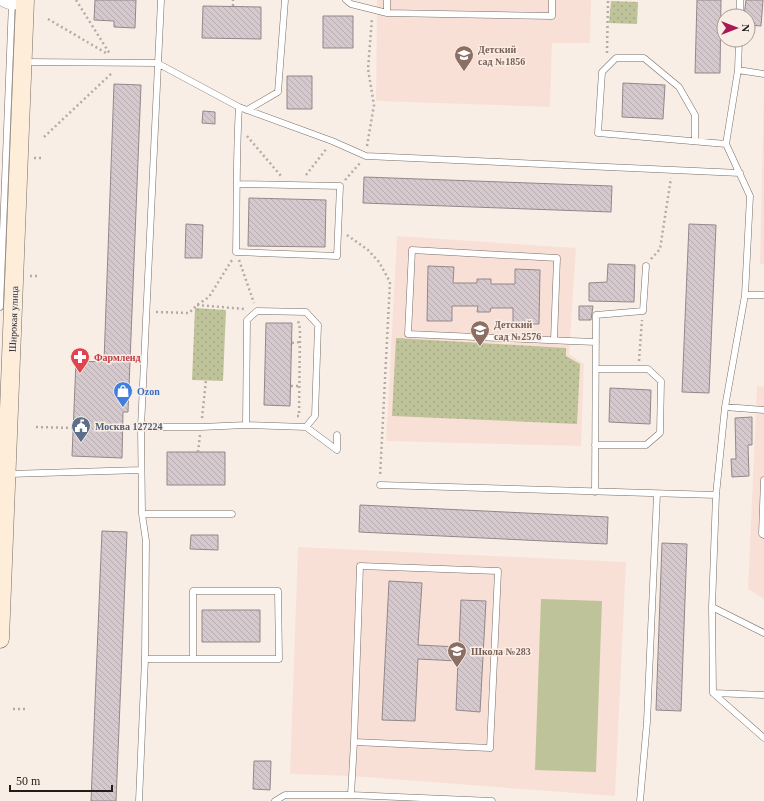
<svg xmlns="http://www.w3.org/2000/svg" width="764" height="801" font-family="Georgia,serif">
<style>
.education{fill:#f9e0d7}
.green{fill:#bfc399}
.park{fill:url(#park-dots)}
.building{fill:url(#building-back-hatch);stroke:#93878b}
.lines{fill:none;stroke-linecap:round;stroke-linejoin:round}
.lane-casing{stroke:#756c65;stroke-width:7}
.street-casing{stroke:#756c65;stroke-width:14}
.secondary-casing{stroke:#756c65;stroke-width:19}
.path{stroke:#b4aba4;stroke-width:2.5;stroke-dasharray:2 3;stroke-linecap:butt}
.lane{stroke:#fff;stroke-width:6}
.street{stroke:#fff;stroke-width:13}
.secondary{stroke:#fdedd9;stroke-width:18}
.labels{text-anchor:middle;stroke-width:3;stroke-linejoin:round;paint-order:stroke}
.education-label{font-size:10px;font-weight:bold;fill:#785e54;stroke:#f9eee6;text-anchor:start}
.street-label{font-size:10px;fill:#211d1a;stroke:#f9eee6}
.health-label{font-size:10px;font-weight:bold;fill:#be3a42;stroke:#f9eee6;text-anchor:start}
.shop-label{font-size:10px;font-weight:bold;fill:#366cbe;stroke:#f9eee6;text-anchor:start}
.service-label{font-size:10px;font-weight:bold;fill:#4e5e75;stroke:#f9eee6;text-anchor:start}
</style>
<defs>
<pattern id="park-dots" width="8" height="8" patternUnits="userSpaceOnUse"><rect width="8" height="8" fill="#bfc399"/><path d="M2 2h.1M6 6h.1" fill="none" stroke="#a4a783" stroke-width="1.8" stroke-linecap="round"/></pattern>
<pattern id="building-back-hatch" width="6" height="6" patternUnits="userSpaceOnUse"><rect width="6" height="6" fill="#d6c9cd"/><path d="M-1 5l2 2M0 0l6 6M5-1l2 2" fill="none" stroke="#b7acaf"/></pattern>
</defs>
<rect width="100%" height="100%" fill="#f9eee6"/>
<!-- education -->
<path class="education" d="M377,0H591L590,43H552L550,107L376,101Z
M764,84V264H760Z
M397,236L576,248L569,354L584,364L581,446L386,441Z
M757,386L764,387V599L748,589Z
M298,547L626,562L615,796L351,776L290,774Z"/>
<!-- green -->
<path class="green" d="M541,599L602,601L596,772L535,770Z"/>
<!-- park -->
<path class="park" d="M611,1L638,2L637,24L609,23Z
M195,308L226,310L223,381L192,380Z
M396,338L566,348V356L580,364L577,424L392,416Z"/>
<!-- building -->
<path class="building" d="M95,0H136L135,28L114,27V21L94,20Z
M697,0H721L720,73H695Z
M746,0H763L761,26L748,25V16H744Z
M203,6L261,7V39L202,38Z
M323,16H353V48H323Z
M287,76H312V109H287Z
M623,83L665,85L663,119L622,117Z
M114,84L141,85L128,412H123L122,458L72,456L76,361L104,362Z
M203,111L215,112V124L202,123Z
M364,177L612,186L611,212L363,203Z
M249,198L326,200L325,247L248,246Z
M186,224L203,225L202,258H185Z
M689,224L716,225L709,393L682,392Z
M608,264L635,265L634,302L589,301V283L607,282Z
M428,266L454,267L453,283H477V279H491V284H515V269L540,270L539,324H513V308H491L490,312H477L478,306H452V321H427Z
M579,306H593L591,320H579Z
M266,323H292L290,406L264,405Z
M610,388L651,390L650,424L609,422Z
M752,417V445H748L749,476L732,477L731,459H736L735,418Z
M167,452H225V485H167Z
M360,505L608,517L607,544L359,532Z
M102,531L127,532L116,801H91Z
M191,535H218V550L190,549Z
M662,543L687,544L681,711L656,710Z
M389,581L422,583L418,645L459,647L461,600L486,601L480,712L456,710L458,661L418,659L415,721L382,720Z
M202,610H260V642H202Z
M254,761H271L270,790L253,789Z"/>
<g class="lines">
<!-- lane casing -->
<g class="lane-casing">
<path id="lane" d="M346,0L351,4L387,13
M387,0V13L552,16V0
M740,16V0
M739,40L738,70L726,144L750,196L745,295L725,407L716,495L712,607L713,693L764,738
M25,62L157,63L239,107L332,141L366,156L740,173
M738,70L764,74
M247,110L278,92L285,0
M695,141V115L679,87L644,58H616L602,72L598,133L726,144
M237,184L340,186L337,256L236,252C237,204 236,155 239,107
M745,295H764
M0,307L12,2
M554,340L557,258L412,250L408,334L570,341L596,342
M725,407L764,410
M246,425L247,320L257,311L306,312L318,325L315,416L306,427
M141,427H201L246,425L306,427L337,450V435
M595,445H646L660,433L661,381L648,369H596
M9,474L141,470
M764,480L762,534L764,535
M380,485L716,495
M595,492L596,315L643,311L646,266
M142,514H232
M712,607L764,633
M145,659H279L278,591H193V659
M713,693L764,695
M351,795L354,742L360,566L498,571L490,748L354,742
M139,801L145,659L146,541L142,514L141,427L161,0
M275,801L285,795H351L492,801
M640,801L647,722L657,494"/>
</g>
<!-- street casing -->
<g class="street-casing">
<path id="street" d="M4,0C10,4 15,4 21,0"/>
</g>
<!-- secondary casing -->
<g class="secondary-casing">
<path id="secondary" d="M0,639L25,0"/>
</g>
<!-- path -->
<path class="path" d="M76,0L110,54
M233,6V0
M48,19L106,53
M607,53L608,0
M247,136L281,176
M44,137L113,72
M367,146L374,105L368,69L372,18
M34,158H43
M306,175L327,148
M345,180L360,163
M347,235L368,250L379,262L390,282L380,477
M651,259L660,249L671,178
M239,260L254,303
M30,276H39
M197,305L245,309
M156,312L189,313L197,305L209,297L232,260
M292,343L300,342
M639,361L642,320
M291,386H300
M297,416H299L300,329L298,320
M202,418L206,380
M36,427L73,428
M198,452L200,435
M13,709H26"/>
<!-- lane -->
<use href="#lane" class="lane"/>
<!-- street -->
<use href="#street" class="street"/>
<!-- secondary -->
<use href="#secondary" class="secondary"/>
</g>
<!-- icons -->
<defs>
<g id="school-pin" transform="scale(1)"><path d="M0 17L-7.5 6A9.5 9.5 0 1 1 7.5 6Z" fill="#8d6e63" stroke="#f9eee6"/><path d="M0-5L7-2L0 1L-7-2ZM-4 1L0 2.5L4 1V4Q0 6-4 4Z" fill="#fff"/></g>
<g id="pharmacy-pin" transform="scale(1)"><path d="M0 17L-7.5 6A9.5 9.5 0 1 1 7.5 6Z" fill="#e0444e" stroke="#f9eee6"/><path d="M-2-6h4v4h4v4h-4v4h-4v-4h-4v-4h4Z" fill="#fff"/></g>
<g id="shop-pin" transform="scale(1)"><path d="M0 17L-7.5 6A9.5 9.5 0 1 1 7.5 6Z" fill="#3f7fe0" stroke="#f9eee6"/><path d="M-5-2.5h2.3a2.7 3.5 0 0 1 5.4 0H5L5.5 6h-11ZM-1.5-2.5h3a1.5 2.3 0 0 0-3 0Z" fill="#fff"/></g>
<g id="civic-pin" transform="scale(1)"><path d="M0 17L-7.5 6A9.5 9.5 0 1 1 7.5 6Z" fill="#5c6f8a" stroke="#f9eee6"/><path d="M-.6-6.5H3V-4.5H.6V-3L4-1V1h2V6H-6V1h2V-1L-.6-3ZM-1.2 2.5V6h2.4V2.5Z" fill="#fff"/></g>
</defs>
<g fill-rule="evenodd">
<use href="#school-pin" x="464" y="55"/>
<use href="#school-pin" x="480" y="330"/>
<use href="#pharmacy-pin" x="80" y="357"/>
<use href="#shop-pin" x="123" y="391"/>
<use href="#civic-pin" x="81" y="426"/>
<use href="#school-pin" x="457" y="651"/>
</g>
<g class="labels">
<!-- education labels -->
<g class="education-label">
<text x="478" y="53">Детский<tspan x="478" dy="12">сад №1856</tspan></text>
<text x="494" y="328">Детский<tspan x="494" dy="12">сад №2576</tspan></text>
<text x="471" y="655">Школа №283</text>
</g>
<!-- street labels -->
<g class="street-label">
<text transform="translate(13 319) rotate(-88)" y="4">Широкая улица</text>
</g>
<!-- health labels -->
<g class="health-label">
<text x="94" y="361">Фармленд</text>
</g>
<!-- shop labels -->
<g class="shop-label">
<text x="137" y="395">Ozon</text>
</g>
<!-- service labels -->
<g class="service-label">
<text x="95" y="430">Москва 127224</text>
</g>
</g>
<!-- north arrow -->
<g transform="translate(736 28) rotate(90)"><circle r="19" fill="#f9eee6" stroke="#a39a94"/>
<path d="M0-3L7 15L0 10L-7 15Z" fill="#a91955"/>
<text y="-6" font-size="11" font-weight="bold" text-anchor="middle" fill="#211d1a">N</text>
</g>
<!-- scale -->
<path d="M10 785v6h102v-6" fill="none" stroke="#211d1a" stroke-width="2"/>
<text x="16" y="785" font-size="12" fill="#211d1a" stroke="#f9eee6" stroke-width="3" paint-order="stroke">50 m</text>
</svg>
